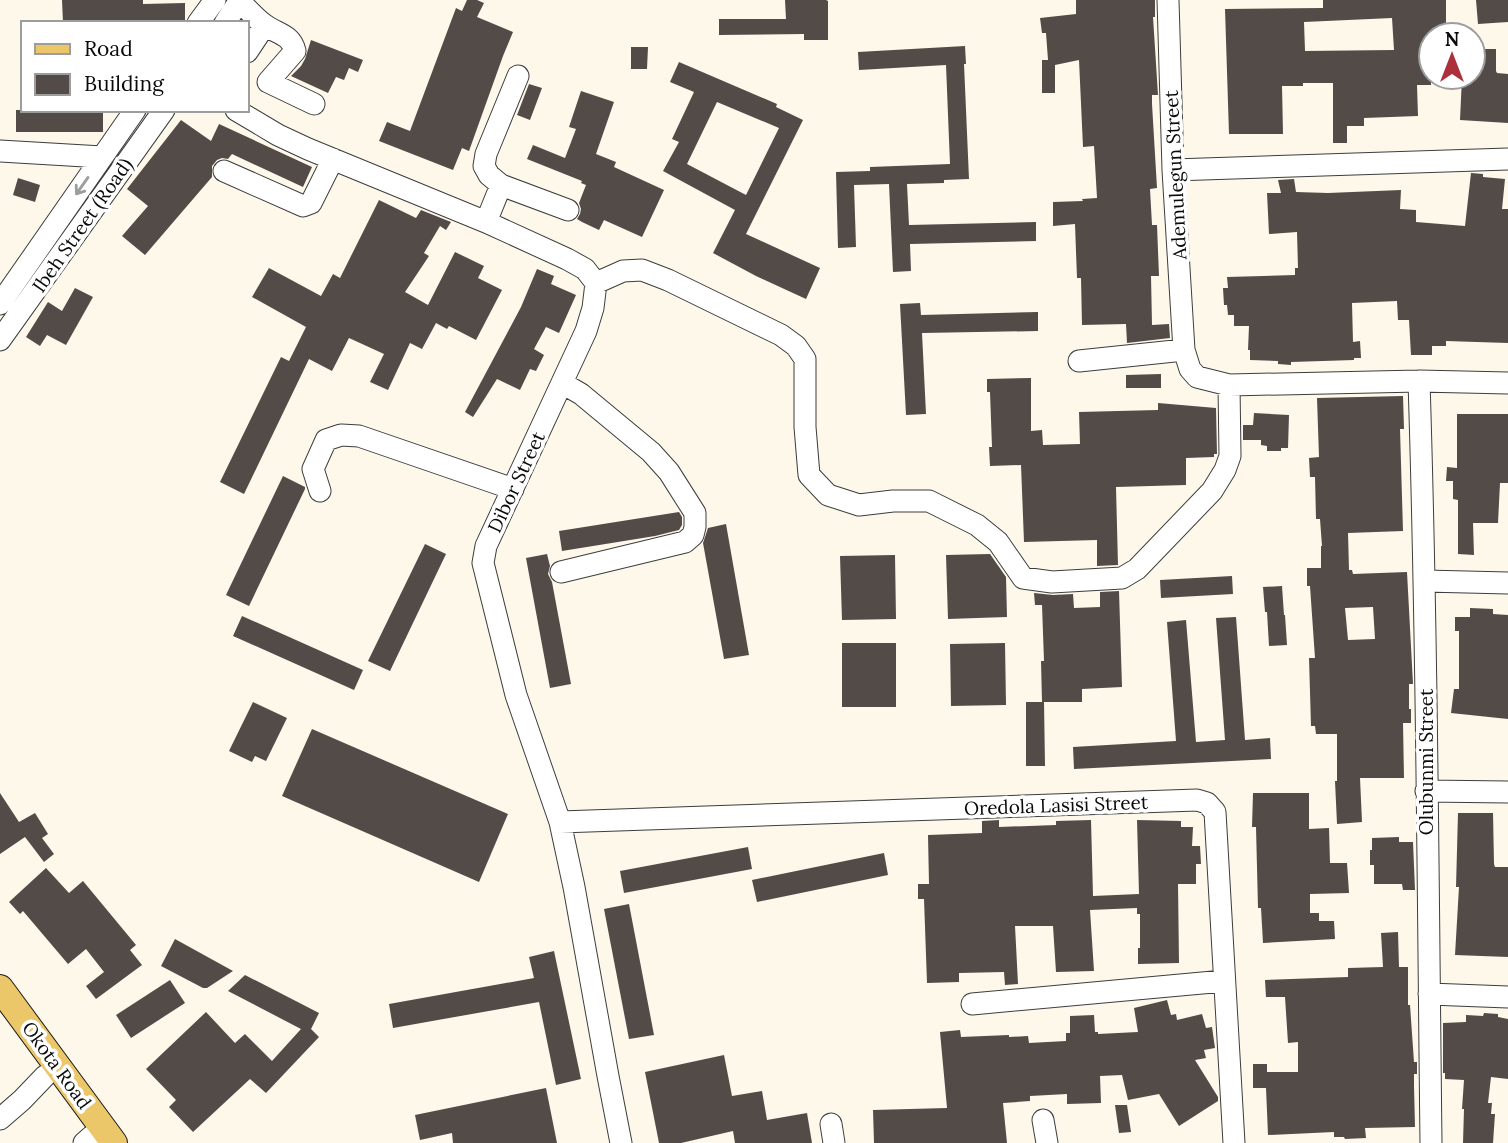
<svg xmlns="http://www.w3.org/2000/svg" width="1508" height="1143" font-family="Lora,serif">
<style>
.building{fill:#524b48;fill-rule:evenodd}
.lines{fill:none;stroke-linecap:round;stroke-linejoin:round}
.minor-casing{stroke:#3d3d3d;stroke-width:23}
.major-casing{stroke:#1b1b1b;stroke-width:28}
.minor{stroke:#fff;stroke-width:21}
.major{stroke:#ecc76a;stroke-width:26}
.oneway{stroke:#9d9d9d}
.labels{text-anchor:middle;stroke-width:7;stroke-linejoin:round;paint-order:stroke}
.street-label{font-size:19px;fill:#0a0a0a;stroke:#fff}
</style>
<rect width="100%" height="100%" fill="#fdf8e9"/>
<!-- building -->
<path class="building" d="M62,0H143V4L185,3V20L63,23Z
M467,0H477L484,3L477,17L513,32L503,56L469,151L462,148L453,170L379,141L387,122L410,131L456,8L462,11Z
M785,0H826L828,1V40H804V34L719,35V19H786Z
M1076,0H1155V17H1153L1158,95H1152V104L1157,188L1150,189L1152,225H1157L1159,276H1151L1152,325L1169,324L1170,338L1127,343L1126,324L1082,325L1081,278H1077L1075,224L1053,226V202L1083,201L1082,199L1097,198L1094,146L1083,147L1079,60L1055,65V93H1042V60H1048L1046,33H1042L1040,18L1076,14Z
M1323,0H1446V35H1431V85H1417L1418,116L1364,118V126H1347V143H1333V83H1303V86H1282L1283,134H1229L1225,9L1323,8ZM1392,18L1394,50L1305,51L1304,22Z
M1476,0H1508V22L1478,24Z
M311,40L363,60L358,72L349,68L344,80L336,77L328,93L291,76L301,66L305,59Z
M965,46L966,64H964L969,179L944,180V183L907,184L909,225L1036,222V241L910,244L911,271L893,272L889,184L854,185L856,247L838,248L836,172L870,171V167L950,164L946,65L859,70L858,52Z
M631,47H648L647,69H631Z
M1473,49H1496V71L1497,73L1508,74V123L1460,120L1462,77H1473Z
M679,62L777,104L776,107L803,120L746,234L820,268L806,299L756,276L713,253L735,210L663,171L679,142L672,139L694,92L670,82ZM717,102L779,128L746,195L687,164Z
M529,84L542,88L530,120L517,115Z
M581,91L614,102L596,154L616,162L614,167L664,190L642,237L604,220L599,230L582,222L577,219L580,214L581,209L579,203L586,185L581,183L582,181L527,159L533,145L565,158L576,129L569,127Z
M16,110H103V132H16Z
M181,120L211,141L219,124L312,167L303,187L232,154L228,159L222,158L217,160L212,166V177L145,255L122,236L148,206L127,189Z
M1471,173L1483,174V177L1505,179L1502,209H1508V343L1446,341V346H1432V355H1411L1409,320H1398L1397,301L1352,303L1353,342L1360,341L1361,358H1354V360L1291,362V365L1278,364V361L1250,360V350H1248L1249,326H1234V315H1228L1227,305H1224L1223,288H1228L1227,277L1295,275V268H1298L1297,232L1269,234L1267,193H1281L1278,180L1294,179L1296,192L1328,193L1401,190L1400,209L1416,210V222L1465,226Z
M18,178L40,185L35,202L13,195Z
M379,200L416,218L421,210L451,222L446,230L440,226L424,253L429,256L405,292L428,305L455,252L484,266L478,278L502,290L476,340L449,326L447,329L436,323L422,349L410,343L388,390L370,382L384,354L349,338L332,371L309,359L244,494L220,482L281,357L289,361L306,327L252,297L269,268L321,296L333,274L340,278Z
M537,269L554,276L551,284L576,295L559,333L546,327L534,349L544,355L536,371L530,369L520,390L497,379L473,417L465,412L521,307Z
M75,288L93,297L66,345L47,335L40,346L26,337L48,302L62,311Z
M920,303L921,315L1038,312V331L922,333L926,414L906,415L900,304Z
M1161,374V388H1126V375Z
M1031,378V431L1042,430L1043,445L1080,444L1079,412L1158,410V403L1216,408L1217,454H1214V457L1186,458V485L1116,487L1118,565L1097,566V540L1024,542L1021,465L990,466L989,447H992L990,392H987V379Z
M1403,396L1404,429H1400L1403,531L1348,533L1349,570H1352L1353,574L1407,572L1413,684H1409V709H1411V723H1403L1404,778H1360L1362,822L1337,824L1335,781H1337V734H1316L1315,726H1311L1309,658H1315L1310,586H1307V568H1321V546H1322L1320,519H1316L1315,477H1310L1309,458L1319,457L1317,398ZM1373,607L1375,639L1348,640L1345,608Z
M1254,413L1289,415L1288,448H1281V451H1267V446L1261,445V440H1243V425H1253Z
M1457,414H1508V483H1500L1498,523H1473L1474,555L1458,554V500L1453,499V481H1446L1447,467L1457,468Z
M283,476L305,487V489L249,606L226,595Z
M679,512L682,517V525L679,530L655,536L562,551L559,531Z
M726,524L749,655L724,659L703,543L708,528Z
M425,544L446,554L390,671L368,661Z
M547,554L550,566L548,574L552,582L571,684L550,688L526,558Z
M990,554L1006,577L1007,617L948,619L946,555Z
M895,555L896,619L842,620L840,556Z
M1232,576L1233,594L1161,598L1160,580Z
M1282,586L1284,615H1285L1287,645L1269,646L1267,612H1265L1263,587Z
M1119,591L1122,687L1082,689V702H1042L1041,661H1044L1042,605H1035L1034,593L1053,595L1073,594L1074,608L1100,607V592Z
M1470,608L1493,609V614L1508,615V719L1451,713L1454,689H1459V631H1455V617H1470Z
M242,616L363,670L354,690L233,636Z
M1236,617L1245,740L1270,738L1271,759L1074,769L1073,747L1176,741L1167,622L1186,620L1196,742L1225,740L1216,618Z
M842,643H896V707H842Z
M1005,643L1006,705L951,706L950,644Z
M253,702L287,718L266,761L255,756L252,762L229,751Z
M1026,702H1044L1045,766H1026Z
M312,729L508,814L479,882L282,796Z
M0,793L19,822L35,813L48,834L42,838L54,854L44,862L25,837L0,854Z
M1253,793H1309V829L1329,828L1330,863H1347L1349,893L1310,894V913H1319V921H1334L1335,939L1263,943L1261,908H1258L1256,827H1252Z
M1458,813H1493L1494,864L1495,867H1508V957L1455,955L1459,887H1456Z
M999,820V827L1056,825V821L1091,820L1093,896L1139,894L1137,820L1181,821V827H1193L1192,846H1200L1201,864H1196V884H1178L1179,963L1138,964V948H1140V914H1137V908L1090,910L1094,971L1056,972L1053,926H1015L1018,984L1005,985L1004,972L959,973V982L927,983L924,899H918V884H929L928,835L982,833V821Z
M1399,837V842H1413L1415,890H1403L1402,884H1374V865H1370V850H1372V838Z
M748,847L752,869L624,893L620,871Z
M884,853L888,875L757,902L752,880Z
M46,868L69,893L83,881L136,945L130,950L142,965L96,999L86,986L104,972L86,949L68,964L23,911L20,914L9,902Z
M629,904L654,1035L629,1039L604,909Z
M1398,932L1399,967H1408V1005H1410L1414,1062H1417V1074H1414V1086L1415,1127L1365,1128L1366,1138L1345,1139L1344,1137H1334V1132L1268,1135L1266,1088H1253V1064H1267V1072H1298V1042L1288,1043L1285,997H1266L1265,980L1348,977V968L1383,967L1381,933Z
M175,939L233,971L207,988H203L161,966Z
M554,951L581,1079L556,1085L539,1002L393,1028L389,1004L534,978L529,957Z
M245,975L319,1013L311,1029L319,1037L266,1093L250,1079L193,1132L169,1107L176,1100L146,1069L206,1012L235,1043L245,1034L272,1061L301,1029L228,991Z
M170,980L185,1003L131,1038L116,1015Z
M1167,1000L1171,1015L1176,1014L1177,1020L1202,1014L1206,1028L1212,1027L1215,1048L1204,1050L1206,1058L1195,1060L1218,1097V1101L1179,1126L1159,1094L1128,1100L1122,1075L1100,1076L1101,1103L1067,1104V1094L1030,1096V1101L1003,1103L1007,1143H874L873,1110L947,1108L940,1032L960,1030L961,1037L1009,1035V1037L1028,1036L1029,1043L1066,1041V1033H1070V1016L1094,1015L1095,1032H1098V1034L1138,1032L1134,1008Z
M1484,1013L1498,1014V1017L1508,1019V1079L1491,1077L1488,1103H1492L1491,1114H1495L1493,1143H1463L1464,1109H1462L1464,1080L1445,1079V1073H1443V1023L1466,1022V1015L1483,1016Z
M724,1055L732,1096L762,1091L767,1120L807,1113L812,1143H735L733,1131L681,1143H659L645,1072Z
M546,1088L557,1143H453L452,1133L420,1140L415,1115Z
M1115,1105H1127L1131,1132L1119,1133Z"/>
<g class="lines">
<!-- minor casing -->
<g class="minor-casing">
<path id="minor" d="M1168,0L1173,170L1184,350
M239,1C248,9 256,19 265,25C277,34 291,34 295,51L268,82L314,104
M198,23L215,0
M225,23L240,0
M247,52L265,25
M236,110L278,135L308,149L486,222L567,259L585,269L596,283L593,308L586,331L486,546L483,563L516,695L560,822L574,887L608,1076L621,1143
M0,151L102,157
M1173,170L1508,159
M224,171L303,206L311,203L333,159
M501,185L568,210
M486,222L501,185L489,175L484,166L486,154L518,76
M596,283L623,271L642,270L668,280L781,335L796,346L805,359V427L809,475L828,495L859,505L893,501H929L977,525L998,542L1023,578L1052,582L1122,578L1137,569L1212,491L1225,470L1230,456L1229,385
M0,304L135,110
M0,340L164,110
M1079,361L1184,350L1190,369L1197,377L1229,385L1419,381L1508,383
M1419,381C1427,635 1428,889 1431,1143
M320,491L313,469L326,440L341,435L359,436L513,489
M561,572L685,542L693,535L695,527V513L669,472L651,452L581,394L562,383
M1425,581L1508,583
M1426,791L1508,792
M560,822L1197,800L1207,803L1215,812L1234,1143
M1429,994L1508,997
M972,1004L1224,981
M0,1119L22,1100L45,1076
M1043,1120L1047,1143
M831,1124L834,1143
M84,1143L92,1136"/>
</g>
<!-- major casing -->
<g class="major-casing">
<path id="major" d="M0,988L114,1143"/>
</g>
<!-- minor -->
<use href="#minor" class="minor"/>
<!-- major -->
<use href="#major" class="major"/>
</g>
<!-- one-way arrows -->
<defs><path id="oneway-shaft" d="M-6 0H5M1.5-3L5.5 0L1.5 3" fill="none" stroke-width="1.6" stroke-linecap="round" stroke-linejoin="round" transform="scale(1.75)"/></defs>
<use class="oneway" href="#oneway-shaft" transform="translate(82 186) rotate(125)"/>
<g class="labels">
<!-- street labels -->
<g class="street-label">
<text transform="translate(1175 175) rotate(-93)" y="7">Ademulegun Street</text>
<text transform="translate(82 225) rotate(-55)" y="7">Ibeh Street (Road)</text>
<text transform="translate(516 482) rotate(-65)" y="7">Dibor Street</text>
<text transform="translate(1426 762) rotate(-90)" y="7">Olubunmi Street</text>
<text transform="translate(1056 805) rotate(-2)" y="7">Oredola Lasisi Street</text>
<text transform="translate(57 1065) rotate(54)" y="7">Okota Road</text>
</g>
</g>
<!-- legend -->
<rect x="21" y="21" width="228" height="91" fill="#ffffff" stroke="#9d9d9d" stroke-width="2"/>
<rect x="35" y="44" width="35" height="10" fill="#ecc76a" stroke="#9d9d9d" stroke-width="2"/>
<text x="84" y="56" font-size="21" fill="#0a0a0a">Road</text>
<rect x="35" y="74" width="35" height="21" fill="#524b48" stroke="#9d9d9d" stroke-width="2"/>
<text x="84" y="91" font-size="21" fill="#0a0a0a">Building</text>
<!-- north arrow -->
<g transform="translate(1452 56)"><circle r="33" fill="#ffffff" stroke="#9d9d9d" stroke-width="2"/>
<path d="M0-5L12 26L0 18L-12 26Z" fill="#ac303b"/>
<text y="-10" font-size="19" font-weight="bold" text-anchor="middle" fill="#0a0a0a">N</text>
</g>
</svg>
